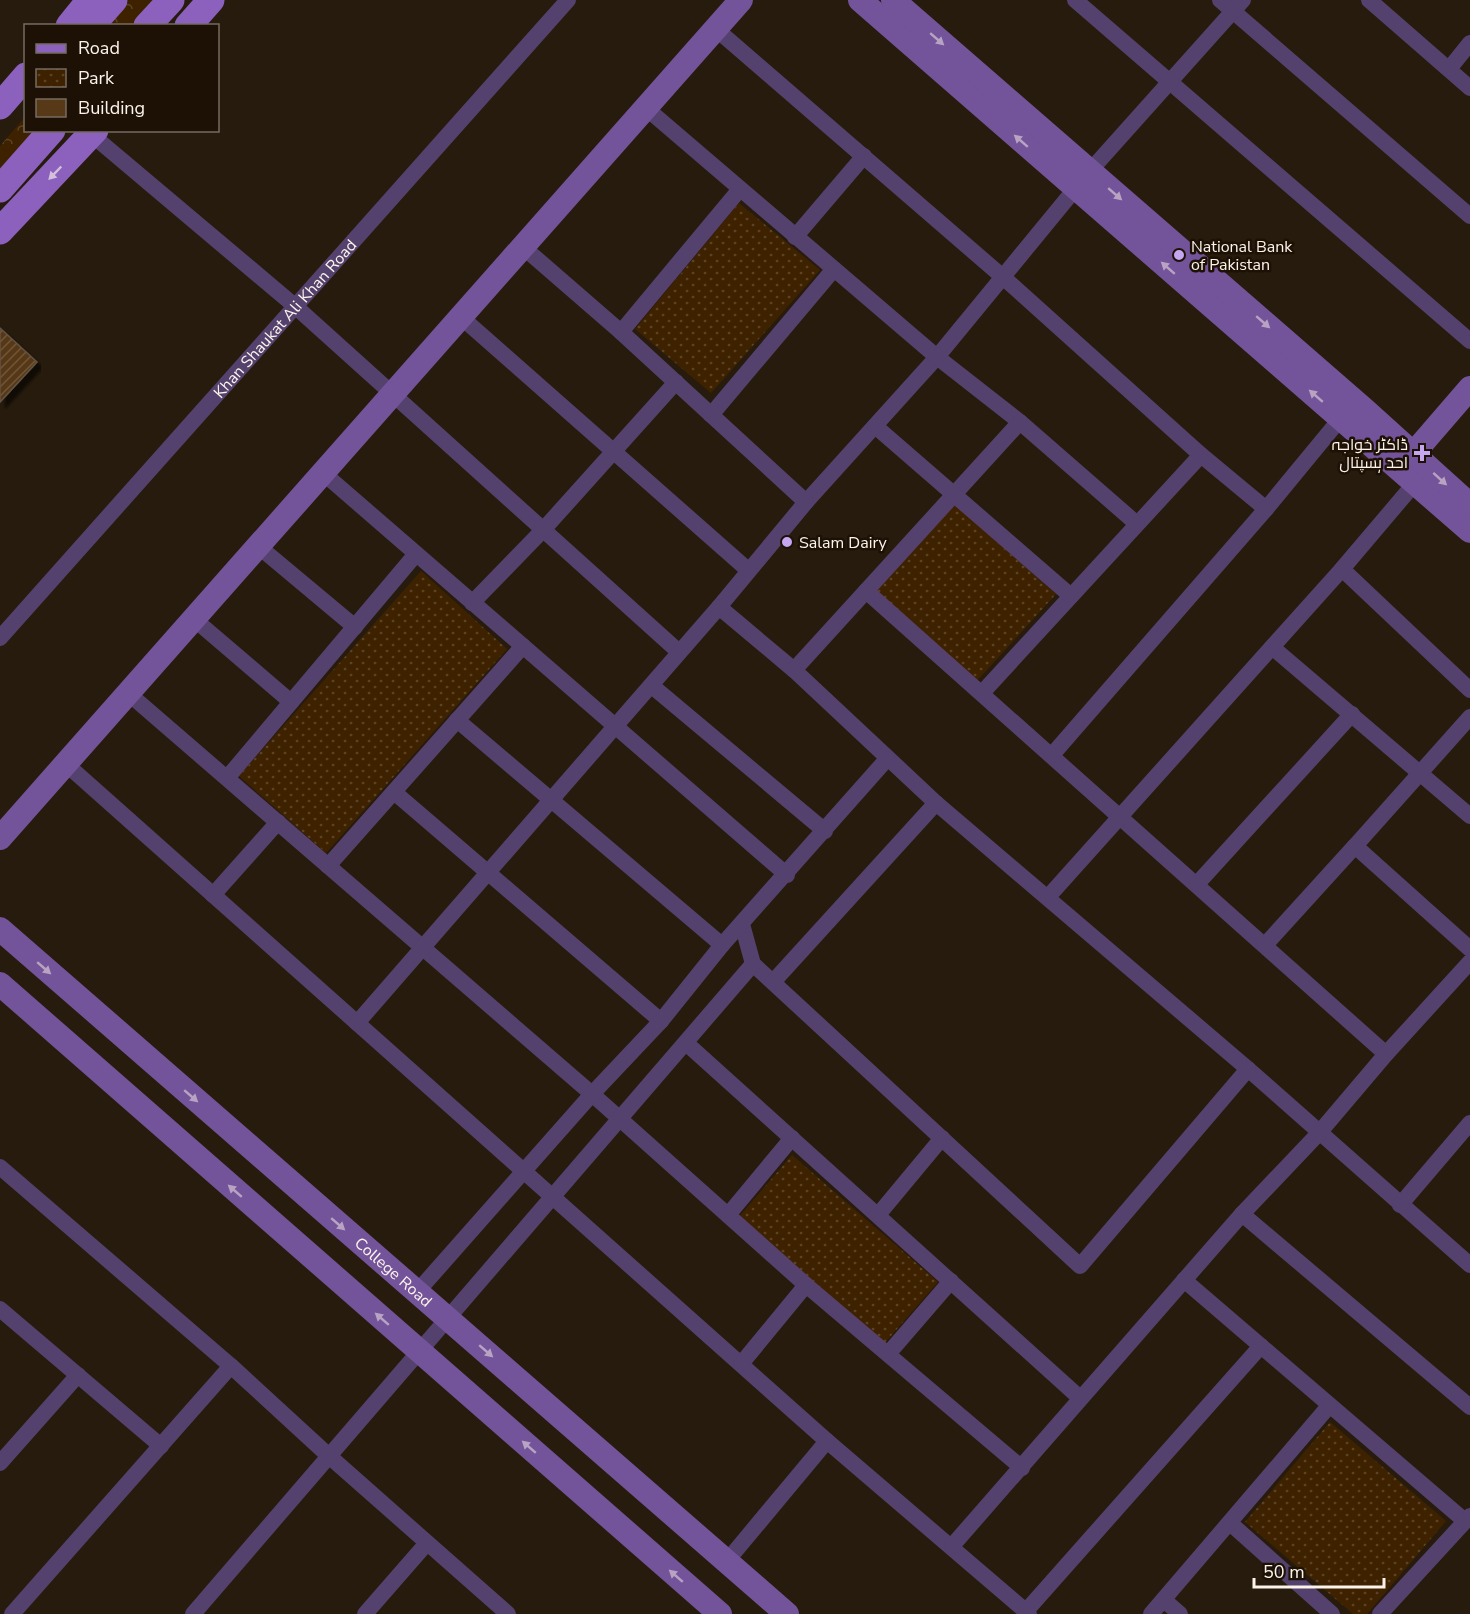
<svg xmlns="http://www.w3.org/2000/svg" width="1470" height="1614" font-family="'Nunito Sans',Cairo,sans-serif">
<style>
.forest{fill:url(#forest-crowns)}
.park{fill:url(#park-dots)}
.building{fill:url(#building-hatch);stroke:#615344;stroke-width:1.5;filter:url(#shadow)}
.lines{fill:none;stroke-linecap:round;stroke-linejoin:round}
.street{stroke:#54416d;stroke-width:16}
.secondary{stroke:#73539a;stroke-width:24}
.primary{stroke:#8b61bd;stroke-width:27}
.oneway{fill:#b8a3c2}
.oneway2{fill:#d4c0da}
.poi-dot{fill:#c5a6f0;stroke:#1d1105;stroke-width:2}
.labels{text-anchor:middle;stroke-width:5;stroke-linejoin:round;paint-order:stroke}
.poi-label{font-size:16px;fill:#fcf3ea;stroke:#1d1105;text-anchor:start}
.street-label{font-size:16px;fill:#fcf3ea;stroke:#1d1105}
</style>
<defs>
<pattern id="forest-crowns" width="20" height="18" patternUnits="userSpaceOnUse" patternTransform="scale(1.5)"><rect width="20" height="18" fill="#3e2200"/><path d="M2 6a3 3 0 1 1 6 0M12 15a3 3 0 1 1 6 0" fill="none" stroke="#5b4325"/></pattern>
<pattern id="park-dots" width="8" height="8" patternUnits="userSpaceOnUse" patternTransform="scale(1.5)"><rect width="8" height="8" fill="#3e2200"/><path d="M2 2h.1M6 6h.1" fill="none" stroke="#5b4325" stroke-width="1.8" stroke-linecap="round"/></pattern>
<pattern id="building-hatch" width="6" height="6" patternUnits="userSpaceOnUse" patternTransform="scale(1.5)"><rect width="6" height="6" fill="#573917"/><path d="M-1 1l2-2M0 6l6-6M5 7l2-2" fill="none" stroke="#705639"/></pattern>
<filter id="shadow"><feDropShadow dx="5.5" dy="5.5" stdDeviation="1.5" flood-color="#0009"/></filter>
</defs>
<rect width="100%" height="100%" fill="#271b0d"/>
<!-- forest -->
<path class="forest" d="M129,0H166L143,25L107,26Z
M25,117L26,130L50,131L0,187V146Z"/>
<!-- park -->
<path class="park" d="M739,203L820,270L711,393L635,329Z
M951,502L1056,594L974,684L873,591Z
M421,571L507,649L326,853L239,776Z
M792,1155L938,1282L883,1345L738,1218Z
M1330,1422L1446,1521L1367,1614H1353L1245,1522Z"/>
<!-- building -->
<path class="building" d="M0,328L37,362L0,402Z"/>
<g class="lines">
<!-- street -->
<g class="street">
<path d="M1075,0L1470,341"/>
<path d="M1220,0L1470,216"/>
<path d="M1243,0L1089,172L937,357L806,502L719,607L794,670L936,803L1248,1069L1470,1265"/>
<path d="M1369,0L1470,88"/>
<path d="M716,29L1004,278L1201,455L982,693"/>
<path d="M1449,69L1470,43"/>
<path d="M646,108L937,357L1020,422L794,670"/>
<path d="M92,135L296,307L679,652"/>
<path d="M795,237L864,156"/>
<path d="M523,247L621,332L806,502"/>
<path d="M461,317L748,570"/>
<path d="M621,332L740,189"/>
<path d="M711,415L834,269"/>
<path d="M1020,422L1137,524"/>
<path d="M875,426L1071,596"/>
<path d="M1201,455L1266,509"/>
<path d="M322,472L787,875"/>
<path d="M258,546L355,627"/>
<path d="M1342,569L1470,690"/>
<path d="M866,591L1386,1054"/>
<path d="M472,603L543,530L676,382"/>
<path d="M194,619L291,702"/>
<path id="s1" d="M0,638L568,0"/>
<path d="M1272,647L1470,816"/>
<path d="M652,686L825,831"/>
<path d="M128,693L592,1094L806,1285L1022,1468"/>
<path d="M1470,717L1355,846L1470,949"/>
<path d="M457,720L722,945"/>
<path d="M1052,755L1266,509L1341,418"/>
<path d="M66,764L827,1441L1029,1614"/>
<path d="M227,778L416,554"/>
<path d="M394,792L661,1021"/>
<path d="M328,866L523,646"/>
<path d="M1197,884L1352,714"/>
<path d="M213,895L278,822"/>
<path d="M1048,897L1342,569L1415,483"/>
<path d="M742,924L753,964L1080,1266L1248,1069"/>
<path d="M1265,945L1355,846"/>
<path d="M773,982L936,803"/>
<path d="M357,1023L719,607"/>
<path d="M686,1043L1080,1398"/>
<path d="M0,1167L231,1366L329,1456L508,1614"/>
<path d="M1400,1205L1470,1123"/>
<path d="M1242,1214L1470,1407"/>
<path d="M728,1215L792,1138"/>
<path d="M878,1215L942,1138"/>
<path d="M1184,1280L1465,1521"/>
<path d="M417,1292L592,1094L661,1021L722,945L887,759"/>
<path d="M0,1309L161,1446"/>
<path d="M888,1354L951,1281"/>
<path d="M741,1364L806,1285"/>
<path d="M0,1463L78,1375"/>
<path d="M1230,1523L1332,1614"/>
<path d="M952,1546L1242,1214L1319,1133L1386,1054L1470,962"/>
<path d="M727,1561L827,1441"/>
<path d="M1164,1600L1180,1614"/>
<path d="M1026,1611L1261,1346"/>
<path d="M12,1614L231,1366"/>
<path d="M193,1614L753,964"/>
<path d="M365,1614L427,1543"/>
<path d="M1151,1614L1329,1406"/>
<path d="M1380,1614L1470,1516"/>
</g>
<!-- secondary -->
<g class="secondary">
<path d="M860,0L1470,531"/>
<path d="M893,0L1365,410L1470,505"/>
<path d="M1413,454L1470,388"/>
<path d="M0,838L741,0"/>
<path id="s2" d="M0,929L787,1614"/>
<path d="M0,984L720,1614"/>
</g>
<!-- primary -->
<path class="primary" d="M69,26L90,0
M91,26L114,0
M147,26L171,0
M188,26L211,0
M0,106L26,76
M0,189L52,130
M0,231L95,130"/>
</g>
<!-- one-way arrows -->
<defs><path id="oneway-solid" d="M-6-.8H1V-3.2L6.5 0L1 3.2V.8H-6Z" transform="scale(1.5)"/></defs>
<g class="oneway">
<use href="#oneway-solid" transform="translate(937 39) rotate(41)"/>
<use href="#oneway-solid" transform="translate(1021 141) rotate(-139)"/>
<use href="#oneway-solid" transform="translate(1115 194) rotate(41)"/>
<use href="#oneway-solid" transform="translate(1168 268) rotate(-139)"/>
<use href="#oneway-solid" transform="translate(1263 322) rotate(41)"/>
<use href="#oneway-solid" transform="translate(1316 396) rotate(-139)"/>
<use href="#oneway-solid" transform="translate(1440 479) rotate(42)"/>
<use href="#oneway-solid" transform="translate(44 968) rotate(41)"/>
<use href="#oneway-solid" transform="translate(191 1096) rotate(41)"/>
<use href="#oneway-solid" transform="translate(235 1191) rotate(-139)"/>
<use href="#oneway-solid" transform="translate(338 1224) rotate(41)"/>
<use href="#oneway-solid" transform="translate(382 1319) rotate(-139)"/>
<use href="#oneway-solid" transform="translate(486 1351) rotate(41)"/>
<use href="#oneway-solid" transform="translate(529 1447) rotate(-139)"/>
<use href="#oneway-solid" transform="translate(676 1576) rotate(-139)"/>
</g>
<use class="oneway2" href="#oneway-solid" transform="translate(55 173) rotate(134)"/>
<!-- markers -->
<g class="poi-dot">
<circle cx="1179" cy="255" r="6"/>
<path d="M1419 444h6v6h6v6h-6v6h-6v-6h-6v-6h6z"/>
<circle cx="787" cy="542" r="6"/>
</g>
<g class="labels">
<!-- poi labels -->
<g class="poi-label">
<text x="1191" y="252">National Bank<tspan x="1191" dy="18">of Pakistan</tspan></text>
<text x="1408" y="450" text-anchor="end">ڈاکٹر خواجہ<tspan x="1408" dy="18">احد ہسپتال</tspan></text>
<text x="799" y="548">Salam Dairy</text>
</g>
<!-- street labels -->
<g class="street-label">
<text dy="6" stroke="none"><textPath href="#s1" startOffset="428">Khan Shaukat Ali Khan Road</textPath></text>
<text dy="6" stroke="none"><textPath href="#s2" startOffset="522">College Road</textPath></text>
</g>
</g>
<!-- legend -->
<rect x="24" y="24" width="195" height="108" fill="#1d1105" stroke="#766b61" stroke-width="1.5"/>
<rect x="36" y="44" width="30" height="9" fill="#8b61bd" stroke="#766b61" stroke-width="1.5"/>
<text x="78" y="54" font-size="18" fill="#fcf3ea">Road</text>
<rect x="36" y="69" width="30" height="18" fill="url(#park-dots)" stroke="#766b61" stroke-width="1.5"/>
<text x="78" y="84" font-size="18" fill="#fcf3ea">Park</text>
<rect x="36" y="99" width="30" height="18" fill="#573917" stroke="#766b61" stroke-width="1.5"/>
<text x="78" y="114" font-size="18" fill="#fcf3ea">Building</text>
<!-- scale -->
<path d="M1254 1578v9h130v-9" fill="none" stroke="#fcf3ea" stroke-width="3"/>
<text x="1263" y="1578" font-size="18" fill="#fcf3ea" stroke="#1d1105" stroke-width="4.5" paint-order="stroke">50 m</text>
</svg>
